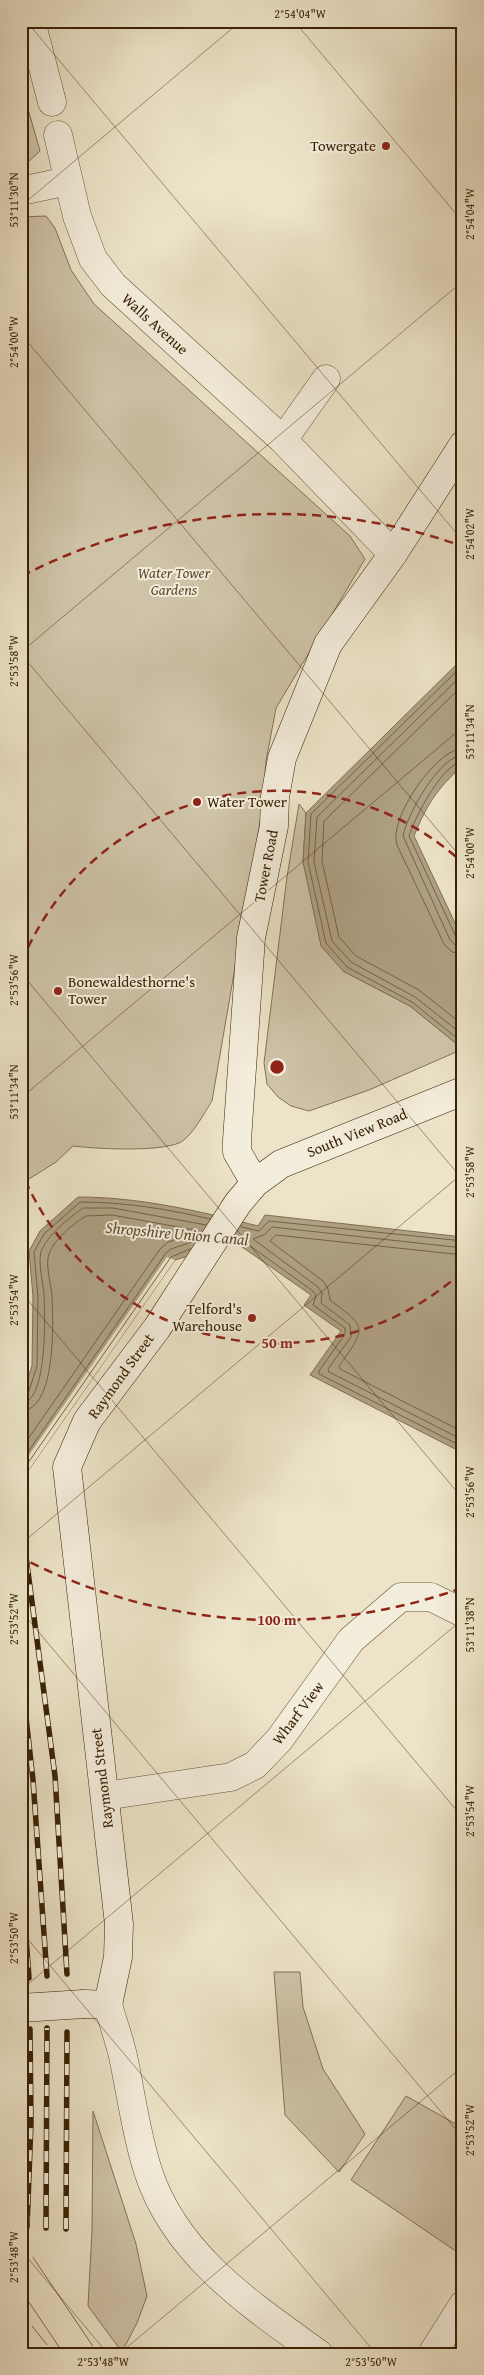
<svg xmlns="http://www.w3.org/2000/svg" width="484" height="2375" font-family="'Gentium Book Plus',serif">
<style>
.green{fill:#cec2a7;stroke:#847256}
.water{fill:#afa185;stroke:#806e51}
.pier{fill:#ece3c8}
.lines{fill:none;stroke-linecap:round;stroke-linejoin:round}
.shore{stroke:#746244;stroke-width:1}
.street-casing{stroke:#665235;stroke-width:29}
.secondary-casing{stroke:#392204;stroke-width:29}
.street{stroke:#f3eddb;stroke-width:28}
.secondary{stroke:#f3eddb;stroke-width:28}
.rail-casing{stroke:#392204;stroke-width:5.5}
.rail{stroke:#f3eddb;stroke-width:4;stroke-dasharray:11;stroke-linecap:butt}
.secondary-bridge-casing{stroke:#392204;stroke-width:29;stroke-linecap:butt}
.highway-bridge-casing{stroke:#392204;stroke-width:29;stroke-linecap:butt}
.secondary-bridge{stroke:#f3eddb;stroke-width:28}
.highway-bridge{stroke:#ece3c8;stroke-width:28}
.ticks{fill:none;stroke:#392204;stroke-width:1;stroke-opacity:0.45}
.ring{fill:none;stroke:#8f2418;stroke-width:2.5;stroke-dasharray:9 6}
.poi-dot{fill:#8f2418;stroke:#f3eddb;stroke-width:2}
.labels{text-anchor:middle;stroke-width:4;stroke-linejoin:round;paint-order:stroke}
.poi-label{font-size:15px;fill:#392204;stroke:#f3eddb;text-anchor:end}
.street-label{font-size:15px;fill:#392204;stroke:#f3eddb}
.park-label{font-size:15px;font-style:italic;fill:#5e4a2d;stroke:#f3eddb}
.water-label{font-size:16px;font-style:italic;fill:#624e31;stroke:#f3eddb}
.centre{fill:#8f2418;stroke:#f3eddb;stroke-width:2.5}
.ring-label{font-size:15px;text-anchor:middle;font-weight:bold;fill:#8f2418;stroke:#f3eddb;stroke-width:4;stroke-linejoin:round;paint-order:stroke}
.neatline{fill:none;stroke:#392204;stroke-width:2}
.ticks-label{font-size:12px;text-anchor:middle;fill:#392204}
</style>
<rect width="100%" height="100%" fill="#ece3c8"/>
<filter id="stains"><feTurbulence type="fractalNoise" baseFrequency=".004" numOctaves="4"/><feColorMatrix values="0 0 0 0 .2 0 0 0 0 .09 0 0 0 0 .02 0 0 0 .5 -.17"/></filter>
<radialGradient id="worn" r=".72"><stop offset=".6" stop-color="#630" stop-opacity="0"/><stop offset="1" stop-color="#630" stop-opacity=".3"/></radialGradient>
<!-- green -->
<path class="green" d="M21,84L40,151L27,163L21,165Z
M46,216L55,228L71,270L94,304L350,536L365,559L276,708L266,761L262,811L212,1101C205,1112 191,1138 179,1143C157,1152 98,1149 73,1146L56,1162L21,1184V217Z
M299,804L306,813L303,862L343,971L410,1006L463,1049L369,1090L309,1111L291,1106L278,1097L267,1084L264,1063L287,877Z
M274,1972H300L303,2007L323,2069L365,2134L339,2172L285,2115Z
M406,2096L463,2128V2256L351,2180Z
M93,2111L136,2244L147,2296L137,2323L122,2352L88,2306L92,2231Z"/>
<!-- water -->
<path class="water" d="M463,658V765C437,789 427,804 414,836L463,940V1049L410,1006L343,971L321,946L303,862L306,813Z
M78,1197C139,1197 199,1211 258,1226L265,1215L463,1237V1453L310,1375L341,1331L304,1305L311,1295L235,1242L175,1260L21,1481V1400L32,1366L33,1297L29,1251L40,1231Z"/>
<!-- pier -->
<path class="pier" d="M167,1257L175,1260L21,1481V1412L29,1455Z"/>
<g class="lines">
<!-- shore -->
<path class="shore" d="M463,665L311,814L308,862L326,943L347,967L412,1002L463,1043
M463,674L317,817L314,862L332,941L351,962L415,997L463,1035
M463,685L324,821L322,861L339,937L356,956L419,990L463,1025
M463,748C436,749 388,819 397,845L444,944L452,952L463,954
M463,755C439,756 407,815 403,836L450,940L455,945L463,947
M463,761C442,764 415,817 409,836L456,937L463,940
M241,1227L259,1231L269,1221L463,1241
M234,1237L239,1238L313,1291L316,1296L313,1305L345,1328V1334L319,1371V1374L463,1447
M463,1248L272,1227L264,1235L253,1239L318,1287L322,1293L321,1303L350,1325L351,1337L328,1369L329,1372L463,1440
M463,1255L276,1235L270,1241L323,1281L328,1289L330,1300C368,1328 366,1328 339,1366L340,1369L463,1432
M21,1397L28,1394L37,1366L38,1297L34,1252L44,1234L80,1202C123,1202 168,1209 210,1219
M21,1404C48,1402 45,1315 44,1294C43,1282 38,1264 41,1252C47,1235 69,1218 83,1208H113L206,1225
M21,1411C57,1410 53,1321 52,1295C51,1284 45,1265 49,1254C54,1239 73,1224 86,1216L112,1215L195,1230L194,1234L168,1242L160,1249L21,1449
M21,1462L166,1253L171,1249L195,1241
M21,1473L171,1257L190,1249"/>
<!-- street casing -->
<g class="street-casing">
<path id="street" d="M31,21L52,102
M58,135L77,216L93,259L113,285L283,440L393,554
M21,191L68,181
M283,440L326,379
M105,1796L231,1777L255,1765L279,1740L351,1640L401,1597H431L463,1613
M108,2005C113,2022 119,2039 123,2056C131,2094 136,2134 148,2171C175,2255 251,2305 319,2354
M432,2354L463,2305"/>
</g>
<!-- secondary casing -->
<g class="secondary-casing">
<path id="secondary" d="M255,1183L237,1152V1140L251,938L274,826L275,797L282,758L328,644L393,554L463,445
M84,2004L108,2005L118,1957L119,1924L67,1467L87,1421L157,1328L238,1203L255,1183L281,1164L463,1091"/>
</g>
<!-- street -->
<use href="#street" class="street"/>
<!-- secondary -->
<use href="#secondary" class="secondary"/>
<!-- rail casing -->
<g class="rail-casing">
<path id="rail" d="M21,1519L55,1776L67,1974
M21,1673L33,1780L47,1976
M21,1869L29,1978
M27,2227L31,2123L30,2029
M46,2228L47,2028
M66,2229L67,2032"/>
</g>
<!-- rail -->
<use href="#rail" class="rail"/>
<!-- secondary-bridge casing -->
<g class="secondary-bridge-casing">
<path id="secondary-bridge" d="M21,2008L84,2004"/>
</g>
<!-- highway-bridge casing -->
<g class="highway-bridge-casing">
<path id="highway-bridge" d="M21,2265L81,2354
M21,2335L36,2354"/>
</g>
<!-- secondary-bridge -->
<use href="#secondary-bridge" class="secondary-bridge"/>
<!-- highway-bridge -->
<use href="#highway-bridge" class="highway-bridge"/>
</g>
<!-- ticks -->
<path class="ticks" d="M26,21L463,541M294,21L463,222M21,206L241,21M21,334L463,860M21,652L463,281M21,654L463,1180M21,973L463,1499M21,1098L463,727M21,1292L463,1818M21,1544L463,1173M21,1611L463,2138M21,1931L376,2354M21,1990L463,1619M21,2250L108,2354M119,2354L463,2066"/>
<!-- distance rings -->
<g class="ring">
<path d="M462 1272A276 276 0 0 1 22 1173M22 961A276 276 0 0 1 462 862"/>
<path d="M462 1588A553 553 0 0 1 22 1558M22 576A553 553 0 0 1 462 546"/>
</g>
<!-- markers -->
<g class="poi-dot">
<circle cx="386" cy="146" r="5"/>
<circle cx="197" cy="802" r="5"/>
<circle cx="58" cy="991" r="5"/>
<circle cx="252" cy="1318" r="5"/>
</g>
<g class="labels">
<!-- poi labels -->
<g class="poi-label">
<text x="376" y="151">Towergate</text>
<text x="207" y="807" text-anchor="start">Water Tower</text>
<text x="68" y="987" text-anchor="start">Bonewaldesthorne's<tspan x="68" dy="17">Tower</tspan></text>
<text x="242" y="1314">Telford's<tspan x="242" dy="17">Warehouse</tspan></text>
</g>
<!-- street labels -->
<g class="street-label">
<text transform="translate(155 324) rotate(42)" y="5">Walls Avenue</text>
<text transform="translate(266 866) rotate(-79)" y="5">Tower Road</text>
<text transform="translate(357 1133) rotate(-22)" y="5">South View Road</text>
<text transform="translate(121 1376) rotate(-54)" y="5">Raymond Street</text>
<text transform="translate(298 1713) rotate(-53)" y="5">Wharf View</text>
<text transform="translate(102 1778) rotate(-97)" y="5">Raymond Street</text>
</g>
<!-- park labels -->
<g class="park-label">
<text x="174" y="578">Water Tower<tspan x="174" dy="17">Gardens</tspan></text>
</g>
<!-- water labels -->
<g class="water-label">
<text transform="translate(177 1233) rotate(5)" y="6">Shropshire Union Canal</text>
</g>
</g>
<circle cx="277" cy="1067" r="8" class="centre"/>
<g class="ring-label">
<text x="277" y="1348">50 m</text>
<text x="277" y="1625">100 m</text>
</g>
<!-- margin -->
<rect width="484" height="2375" fill="none" stroke="#ece3c8" stroke-width="55"/>
<rect x="28" y="28" width="428" height="2320" class="neatline"/>
<g class="ticks-label">
<text x="300" y="18">2°54'04"W</text>
<text transform="translate(14 200) rotate(-90)" y="4">53°11'30"N</text>
<text transform="translate(470 214) rotate(-90)" y="4">2°54'04"W</text>
<text transform="translate(14 342) rotate(-90)" y="4">2°54'00"W</text>
<text transform="translate(470 534) rotate(-90)" y="4">2°54'02"W</text>
<text transform="translate(14 661) rotate(-90)" y="4">2°53'58"W</text>
<text transform="translate(470 732) rotate(-90)" y="4">53°11'34"N</text>
<text transform="translate(470 853) rotate(-90)" y="4">2°54'00"W</text>
<text transform="translate(14 980) rotate(-90)" y="4">2°53'56"W</text>
<text transform="translate(14 1092) rotate(-90)" y="4">53°11'34"N</text>
<text transform="translate(470 1172) rotate(-90)" y="4">2°53'58"W</text>
<text transform="translate(14 1300) rotate(-90)" y="4">2°53'54"W</text>
<text transform="translate(470 1492) rotate(-90)" y="4">2°53'56"W</text>
<text transform="translate(14 1619) rotate(-90)" y="4">2°53'52"W</text>
<text transform="translate(470 1625) rotate(-90)" y="4">53°11'38"N</text>
<text transform="translate(470 1811) rotate(-90)" y="4">2°53'54"W</text>
<text transform="translate(14 1938) rotate(-90)" y="4">2°53'50"W</text>
<text transform="translate(470 2130) rotate(-90)" y="4">2°53'52"W</text>
<text transform="translate(14 2257) rotate(-90)" y="4">2°53'48"W</text>
<text x="103" y="2366">2°53'48"W</text>
<text x="371" y="2366">2°53'50"W</text>
</g>
<rect width="100%" height="100%" filter="url(#stains)"/>
<rect width="100%" height="100%" fill="url(#worn)"/>
</svg>
